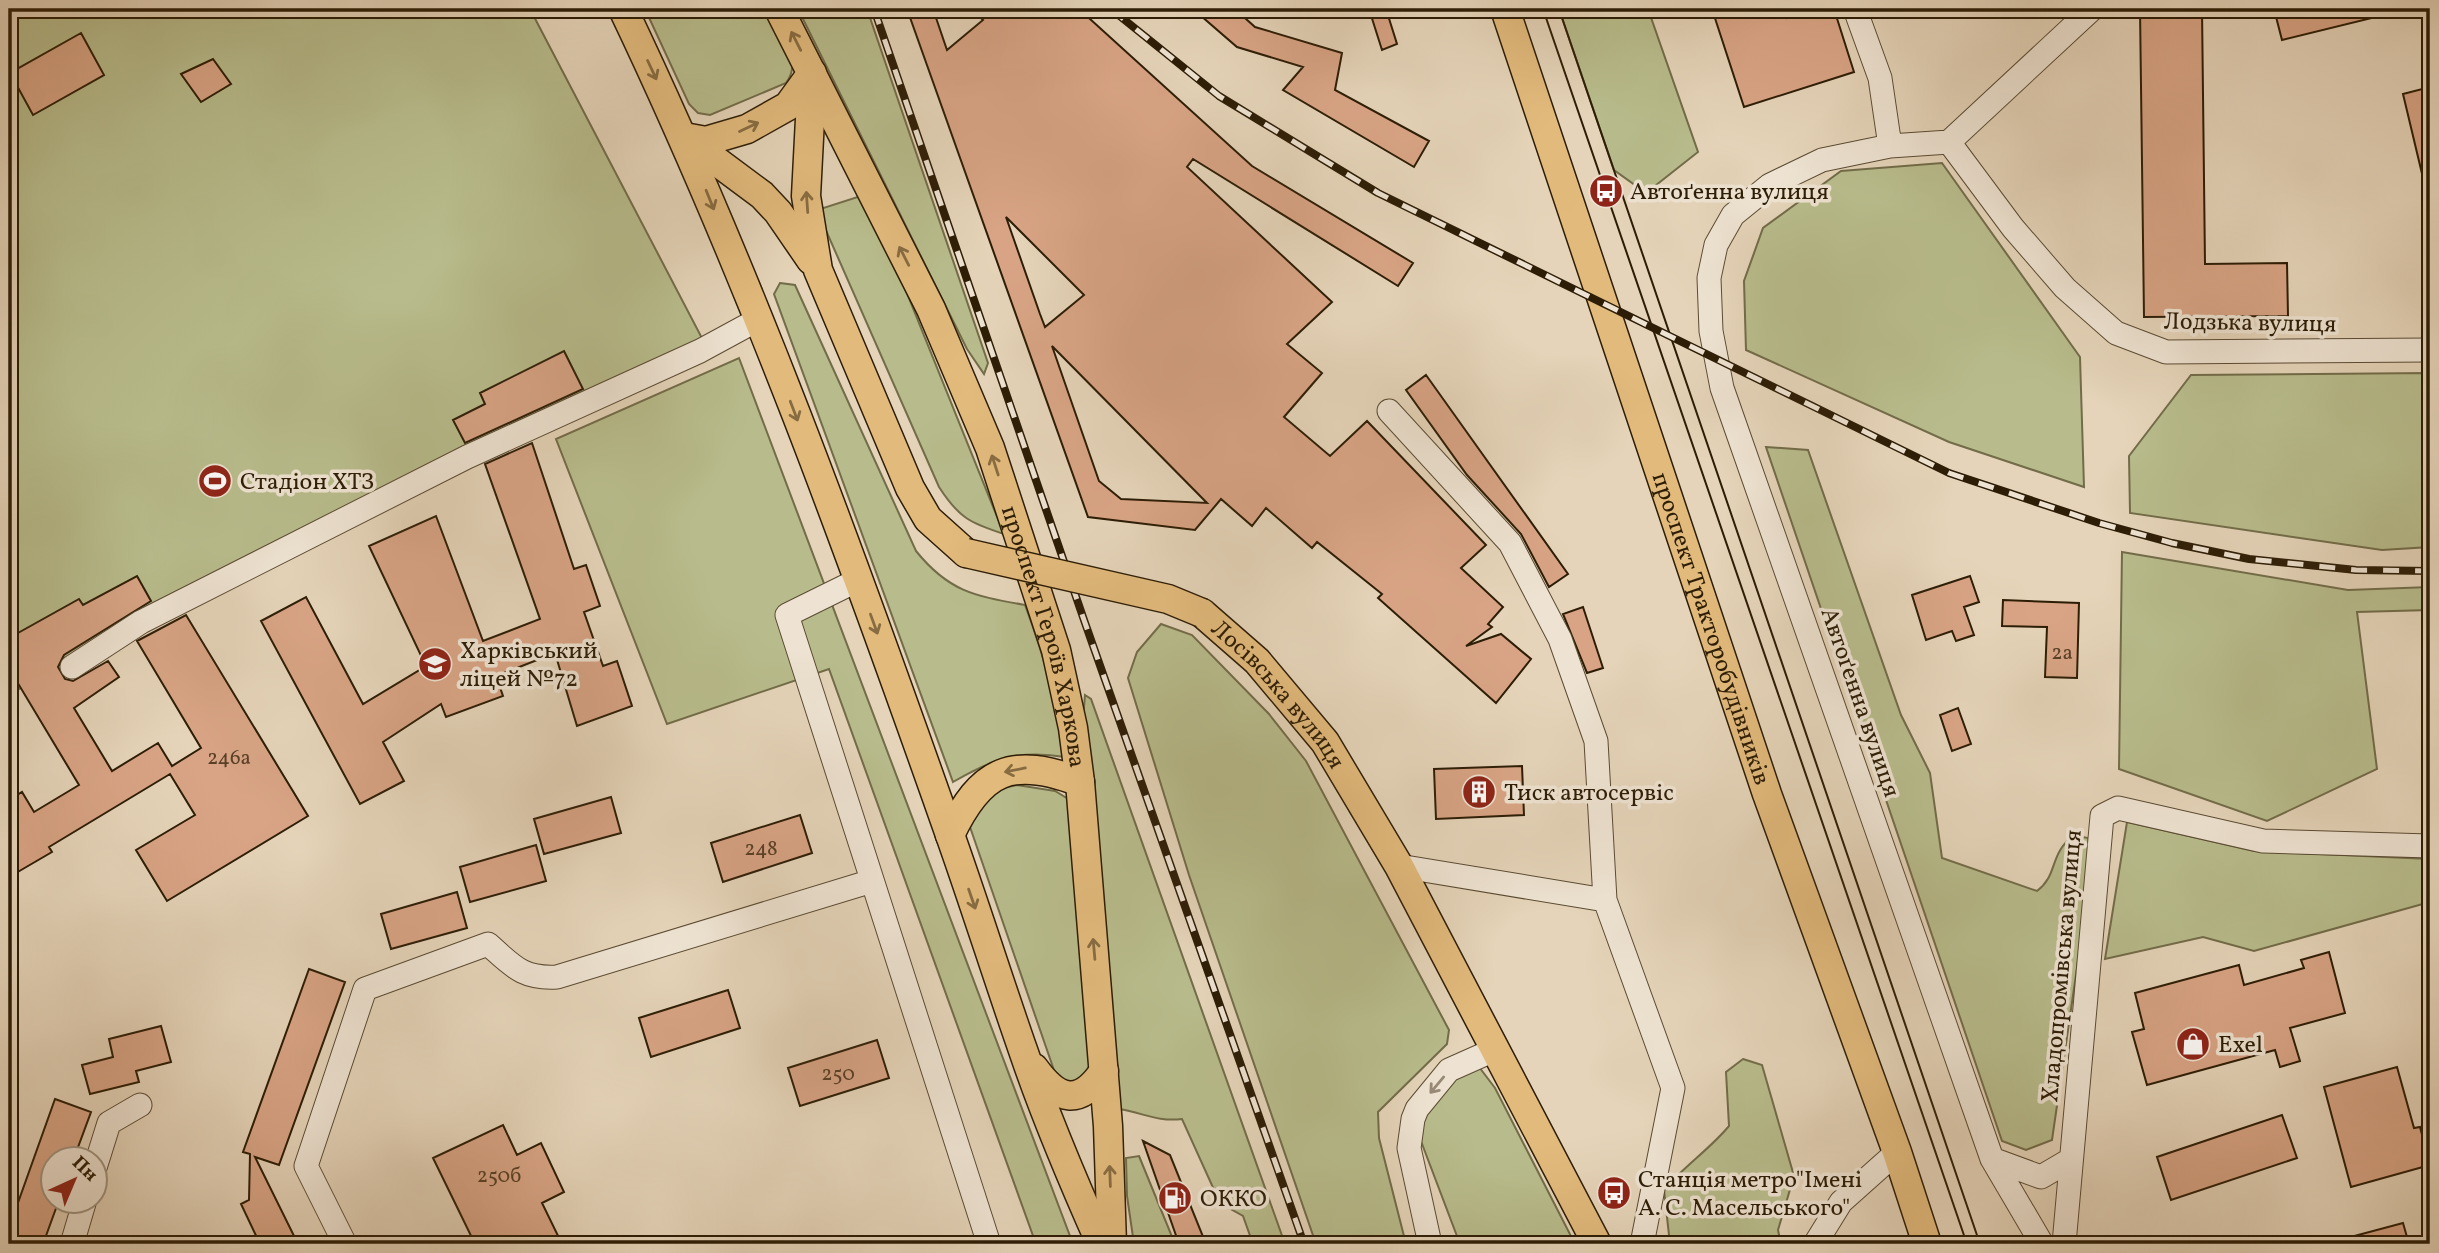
<svg xmlns="http://www.w3.org/2000/svg" width="2439" height="1253" font-family="Vollkorn,serif">
<style>
.green{fill:#b8bc8c;stroke:#726c49;stroke-width:2}
.building{fill:#d8a485;stroke:#2d1d06;stroke-width:2;fill-rule:evenodd}
.lines{fill:none;stroke-linecap:round;stroke-linejoin:round}
.minor-casing{stroke:#5b4b33;stroke-width:25}
.major-casing{stroke:#2d1d06;stroke-width:31}
.minor{stroke:#eee3d2;stroke-width:23}
.major{stroke:#e2ba7c;stroke-width:28}
.tram{stroke:#2d1d06;stroke-width:2}
.rail-casing{stroke:#2d1d06;stroke-width:8}
.rail{stroke:#eee3d2;stroke-width:5;stroke-dasharray:16;stroke-linecap:butt}
.major-bridge-casing{stroke:#2d1d06;stroke-width:31;stroke-linecap:butt}
.major-bridge{stroke:#e2ba7c;stroke-width:28}
.oneway{stroke:#886c41}
.oneway2{stroke:#978a76}
.labels{text-anchor:middle;stroke-width:7;stroke-linejoin:round;paint-order:stroke}
.number-label{font-size:21px;fill:#583f26}
.poi-label{font-size:24px;fill:#2d1d06;stroke:#eee3d2;text-anchor:start}
.street-label{font-size:24px;fill:#2d1d06;stroke:#eee3d2}
</style>
<rect width="100%" height="100%" fill="#e5d4b9"/>
<filter id="stains"><feTurbulence type="fractalNoise" baseFrequency=".00286" numOctaves="4"/><feColorMatrix values="0 0 0 0 .2 0 0 0 0 .09 0 0 0 0 .02 0 0 0 .5 -.17"/></filter>
<radialGradient id="worn" r=".72"><stop offset=".6" stop-color="#630" stop-opacity="0"/><stop offset="1" stop-color="#630" stop-opacity=".3"/></radialGradient>
<!-- green -->
<path class="green" d="M9,9H530L704,342L137,619L9,695Z
M645,9H768C780,32 804,60 786,83L710,115L698,113L689,104Z
M798,9H867L988,363L984,374L967,349Z
M1559,9H1648L1698,152L1646,193L1614,170Z
M1942,163L2080,357L2084,487L1949,442L1746,350L1744,281L1763,228L1841,171Z
M867,194L1004,534C970,523 959,518 939,487L817,210Z
M780,283L795,285L916,551C949,592 975,596 1025,605C1044,656 1058,704 1065,757C1018,749 993,759 953,782L774,294Z
M739,358L1073,1244H1036L829,669L667,724L556,439Z
M2430,373V547L2382,550L2130,513L2129,456L2191,375Z
M1766,447L1808,450L1901,715L1930,773L1942,858L2037,891C2059,874 2048,855 2074,835L2088,838L2094,851L2052,1140L2026,1150L2002,1141Z
M2122,552L2348,590L2430,587V610L2357,612L2377,769L2267,821L2119,769Z
M1161,624L1192,635L1269,714L1306,761L1449,1030L1447,1044L1378,1112L1379,1138L1406,1244H1316L1189,875L1128,678L1137,652Z
M1085,695L1091,699L1285,1244H1253L1243,1216L1220,1203L1182,1119C1157,1122 1144,1113 1119,1109L1083,720Z
M1017,785L1055,791L1070,800L1093,1071L1075,1087L1056,1076L970,827C975,804 994,788 1017,785Z
M2127,822L2254,851L2430,859V902L2254,951L2203,937L2105,959Z
M1473,1059L1495,1088L1575,1244H1460L1413,1120Z
M1743,1059L1762,1065L1794,1176L1778,1230L1781,1244H1670L1664,1190C1684,1166 1709,1150 1729,1126L1726,1072Z
M1139,1156L1175,1244H1134L1127,1196L1126,1158Z"/>
<!-- building -->
<path class="building" d="M907,9H933L947,50L983,20L972,9H1079L1252,166L1413,263L1398,286L1193,159L1187,167L1332,302L1287,344L1322,373L1284,417L1330,456L1367,421L1486,545L1461,568L1503,607L1488,624L1492,627L1466,646L1501,634L1531,659L1496,703L1378,598L1382,594L1317,542L1312,548L1266,508L1252,526L1221,499L1195,530L1088,517ZM1006,217L1084,295L1045,327L1040,314ZM1052,346L1207,503L1121,499L1099,481Z
M1193,9H1235L1255,27L1342,53L1335,90L1429,141L1414,167L1283,90L1303,67L1237,47Z
M1369,9H1386L1397,44L1382,50Z
M1712,9H1784L1787,18L1816,9H1834L1854,72L1744,107Z
M2140,9H2202L2205,264L2287,263L2288,316L2144,317Z
M2274,9H2384V15L2282,40Z
M81,33L104,75L33,115L10,73Z
M213,59L231,84L201,102L181,74Z
M2430,87V181L2424,182L2403,94Z
M564,351L583,389L465,443L453,420L485,404L480,393Z
M1426,375L1568,574L1549,587L1521,534L1467,475L1406,390Z
M532,443L574,569L586,565L600,606L584,612L603,666L617,661L632,706L577,726L555,653L496,676L503,696L446,717L441,704L383,742L404,781L360,804L261,621L306,597L363,704L426,666L369,546L436,516L483,641L540,619L485,464Z
M137,576L151,601L64,655L58,667L65,679L73,681L108,661L119,677L74,708L112,771L158,743L172,766L201,748L137,641L186,615L308,816L167,901L136,850L195,815L170,774L49,847L52,852L16,873L9,861V800L22,792L34,812L79,785L16,680L9,684V638L79,599L83,605Z
M1970,576L1979,602L1964,607L1974,635L1956,641L1952,631L1926,640L1912,595Z
M2003,600L2079,603L2077,678L2045,677L2047,627L2002,626Z
M1583,607L1603,668L1587,673L1563,614Z
M1958,708L1971,744L1952,751L1940,715Z
M1522,766L1524,815L1436,819L1434,769Z
M611,797L621,833L544,854L534,819Z
M800,815L812,853L723,882L711,843Z
M536,845L546,881L470,902L460,867Z
M457,892L467,928L391,949L381,914Z
M2329,952L2345,1013L2290,1028L2300,1061L2280,1067L2275,1050L2147,1085L2132,1032L2144,1029L2135,993L2239,965L2244,985L2304,968L2301,960Z
M309,969L345,982L279,1165L255,1157L298,1244H260L241,1204L249,1200L250,1154L243,1152Z
M728,990L740,1028L651,1057L639,1018Z
M161,1026L171,1062L136,1071L139,1082L90,1094L82,1065L113,1057L109,1039Z
M877,1040L889,1078L800,1106L788,1068Z
M2397,1067L2414,1128L2420,1127L2430,1165L2351,1187L2324,1087Z
M55,1099L91,1112L74,1158H52V1200H59L43,1244H9V1228Z
M2282,1115L2297,1158L2171,1200L2157,1157Z
M503,1125L517,1155L541,1143L564,1192L542,1203L562,1244H475L456,1205L433,1158Z
M1143,1141L1170,1155L1206,1244H1179Z
M2403,1223L2409,1244H2343V1239Z"/>
<g class="lines">
<!-- minor casing -->
<g class="minor-casing">
<path id="minor" d="M1855,9L1880,78L1890,146
M1949,142L2013,228L2065,288L2116,333L2166,352L2430,350
M1389,411L1510,543L1560,639L1596,741L1605,900L1673,1088L1642,1244
M858,580L787,615L989,1244
M72,667L141,622L467,457L700,351L759,319
M1399,866L1605,900
M1992,1159L2041,1177L2070,1160
M94,1171L109,1123L140,1105
M72,1244L85,1200
M345,1244L306,1166L365,989L488,944C513,966 522,979 557,977L872,881
M1430,1244L1409,1148L1413,1119L1417,1109L1449,1070L1494,1050
M1815,1244L1841,1202L1897,1152
M2042,1244L1992,1159L1722,388L1711,331L1709,278L1716,245L1733,215L1770,185L1822,160L1890,146L1949,142L2092,9
M2064,1244L2102,816L2118,808L2263,841L2430,846"/>
</g>
<!-- major casing -->
<g class="major-casing">
<g id="major">
<path d="M623,9C750,275 851,554 949,832C975,905 998,979 1024,1053C1046,1118 1073,1181 1101,1244"/>
<path id="s1" d="M779,9L931,309L990,448L1056,650L1073,728L1080,782L1108,1126L1112,1244"/>
<path id="s2" d="M1505,9L1767,794L1897,1152L1927,1244"/>
<path d="M812,80L806,196L818,270L910,488L928,519L966,553"/>
<path d="M684,137L762,195L778,212L811,260"/>
<path d="M684,137L706,141L747,129L788,106L812,73"/>
<path id="s3" d="M1202,613L1257,661L1325,742L1399,866L1597,1244"/>
<path d="M950,835C981,769 1012,756 1080,782"/>
<path d="M1034,1068C1058,1101 1079,1107 1104,1071"/>
</g>
</g>
<!-- minor -->
<use href="#minor" class="minor"/>
<!-- major -->
<use href="#major" class="major"/>
<!-- tram -->
<path class="tram" d="M1543,9L1967,1244
M1559,9L1980,1244"/>
<!-- rail casing -->
<g class="rail-casing">
<path id="rail" d="M874,9L1084,620L1304,1244
M1111,9L1219,96L1378,193L1949,473L2099,523L2172,543L2249,559L2356,570L2430,571"/>
</g>
<!-- rail -->
<use href="#rail" class="rail"/>
<!-- major-bridge casing -->
<g class="major-bridge-casing">
<path id="major-bridge" d="M966,553L1168,599L1202,613"/>
</g>
<!-- major-bridge -->
<use href="#major-bridge" class="major-bridge"/>
</g>
<!-- one-way arrows -->
<defs><path id="oneway-shaft" d="M-6 0H5M1.5-3L5.5 0L1.5 3" fill="none" stroke-width="1.6" stroke-linecap="round" stroke-linejoin="round" transform="scale(1.75)"/></defs>
<g class="oneway">
<use href="#oneway-shaft" transform="translate(796 41) rotate(-117)"/>
<use href="#oneway-shaft" transform="translate(652 70) rotate(65)"/>
<use href="#oneway-shaft" transform="translate(749 127) rotate(-25)"/>
<use href="#oneway-shaft" transform="translate(710 200) rotate(68)"/>
<use href="#oneway-shaft" transform="translate(807 202) rotate(-94)"/>
<use href="#oneway-shaft" transform="translate(904 256) rotate(-117)"/>
<use href="#oneway-shaft" transform="translate(794 411) rotate(69)"/>
<use href="#oneway-shaft" transform="translate(995 465) rotate(-108)"/>
<use href="#oneway-shaft" transform="translate(874 624) rotate(70)"/>
<use href="#oneway-shaft" transform="translate(1015 770) rotate(169)"/>
<use href="#oneway-shaft" transform="translate(972 899) rotate(71)"/>
<use href="#oneway-shaft" transform="translate(1094 949) rotate(-95)"/>
<use href="#oneway-shaft" transform="translate(1110 1176) rotate(-92)"/>
</g>
<use class="oneway2" href="#oneway-shaft" transform="translate(1437 1085) rotate(130)"/>
<!-- icons -->
<defs>
<g id="bus-disc" transform="scale(1.75)"><circle r="9.5" fill="#8f2418" stroke="#eee3d2"/><path d="M-5-6H5V4H4V6H2V4H-2V6H-4V4H-5ZM-3.5-4V0h7V-4ZM-3.5 1.2v1.5H-2V1.2ZM2 1.2v1.5H3.5V1.2Z" fill="#fff"/></g>
<g id="stadium-disc" transform="scale(1.75)"><circle r="9.5" fill="#8f2418" stroke="#eee3d2"/><path d="M0-5a6.5 5 0 1 0 0 10a6.5 5 0 1 0 0-10ZM-3.5-1.8h7v3.6h-7Z" fill="#fff"/></g>
<g id="school-disc" transform="scale(1.75)"><circle r="9.5" fill="#8f2418" stroke="#eee3d2"/><path d="M0-5L7-2L0 1L-7-2ZM-4 1L0 2.5L4 1V4Q0 6-4 4Z" fill="#fff"/></g>
<g id="building-disc" transform="scale(1.75)"><circle r="9.5" fill="#8f2418" stroke="#eee3d2"/><path d="M-4-6H4V6H1V3H-1V6H-4ZM-2.5-4.3h1.7v1.8h-1.7ZM.8-4.3h1.7v1.8H.8ZM-2.5-1h1.7V.8h-1.7ZM.8-1h1.7V.8H.8Z" fill="#fff"/></g>
<g id="shop-disc" transform="scale(1.75)"><circle r="9.5" fill="#8f2418" stroke="#eee3d2"/><path d="M-5-2.5h2.3a2.7 3.5 0 0 1 5.4 0H5L5.5 6h-11ZM-1.5-2.5h3a1.5 2.3 0 0 0-3 0Z" fill="#fff"/></g>
<g id="fuel-disc" transform="scale(1.75)"><circle r="9.5" fill="#8f2418" stroke="#eee3d2"/><path d="M-5.5-6h7V0h2V4h1.3V-2.5L3-4.5l.8-.8L6-3V5H2.5V1h-1V6h-7ZM-4.2-4.7v3.2H.2V-4.7Z" fill="#fff"/></g>
</defs>
<g fill-rule="evenodd">
<use href="#bus-disc" x="1606" y="191"/>
<use href="#stadium-disc" x="215" y="481"/>
<use href="#school-disc" x="435" y="664"/>
<use href="#building-disc" x="1479" y="792"/>
<use href="#shop-disc" x="2193" y="1044"/>
<use href="#bus-disc" x="1614" y="1193"/>
<use href="#fuel-disc" x="1175" y="1198"/>
</g>
<g class="labels">
<!-- number labels -->
<g class="number-label">
<text x="2062" y="659">2а</text>
<text x="229" y="764">246а</text>
<text x="761" y="855">248</text>
<text x="838" y="1080">250</text>
<text x="499" y="1182">250б</text>
</g>
<!-- poi labels -->
<g class="poi-label">
<text x="1630" y="199">Автоґенна вулиця</text>
<text x="240" y="489">Стадіон ХТЗ</text>
<text x="460" y="658">Харківський<tspan x="460" dy="28">ліцей №72</tspan></text>
<text x="1504" y="800">Тиск автосервіс</text>
<text x="2218" y="1052">Exel</text>
<text x="1638" y="1187">Станція метро"Імені<tspan x="1638" dy="28">А. С. Масельського"</tspan></text>
<text x="1200" y="1206">ОККО</text>
</g>
<!-- street labels -->
<g class="street-label">
<text transform="translate(2250 322) rotate(1)" y="8">Лодзька вулиця</text>
<text dy="8" stroke="none"><textPath href="#s2" startOffset="653">проспект Тракторобудівників</textPath></text>
<text dy="8" stroke="none"><textPath href="#s1" startOffset="684">проспект Героїв Харкова</textPath></text>
<text dy="8" stroke="none"><textPath href="#s3" startOffset="112">Лосівська вулиця</textPath></text>
<text transform="translate(1861 702) rotate(71)" y="8">Автоґенна вулиця</text>
<text transform="translate(2061 966) rotate(-85)" y="8">Хладопромівська вулиця</text>
</g>
</g>
<!-- margin -->
<rect width="2439" height="1253" fill="none" stroke="#e5d4b9" stroke-width="35"/>
<rect x="10" y="10" width="2418" height="1232" fill="none" stroke="#2d1d06" stroke-width="3.5"/>
<rect x="18" y="18" width="2404" height="1218" fill="none" stroke="#2d1d06" stroke-width="2"/>
<!-- north arrow -->
<g transform="translate(74 1180) rotate(44)"><circle r="33" fill="#eee3d2" stroke="#a19480" stroke-width="2"/>
<path d="M0-5L12 26L0 18L-12 26Z" fill="#8f2418"/>
<text y="-10" font-size="19" font-weight="bold" text-anchor="middle" fill="#2d1d06">Пн</text>
</g>
<rect width="100%" height="100%" filter="url(#stains)"/>
<rect width="100%" height="100%" fill="url(#worn)"/>
</svg>
